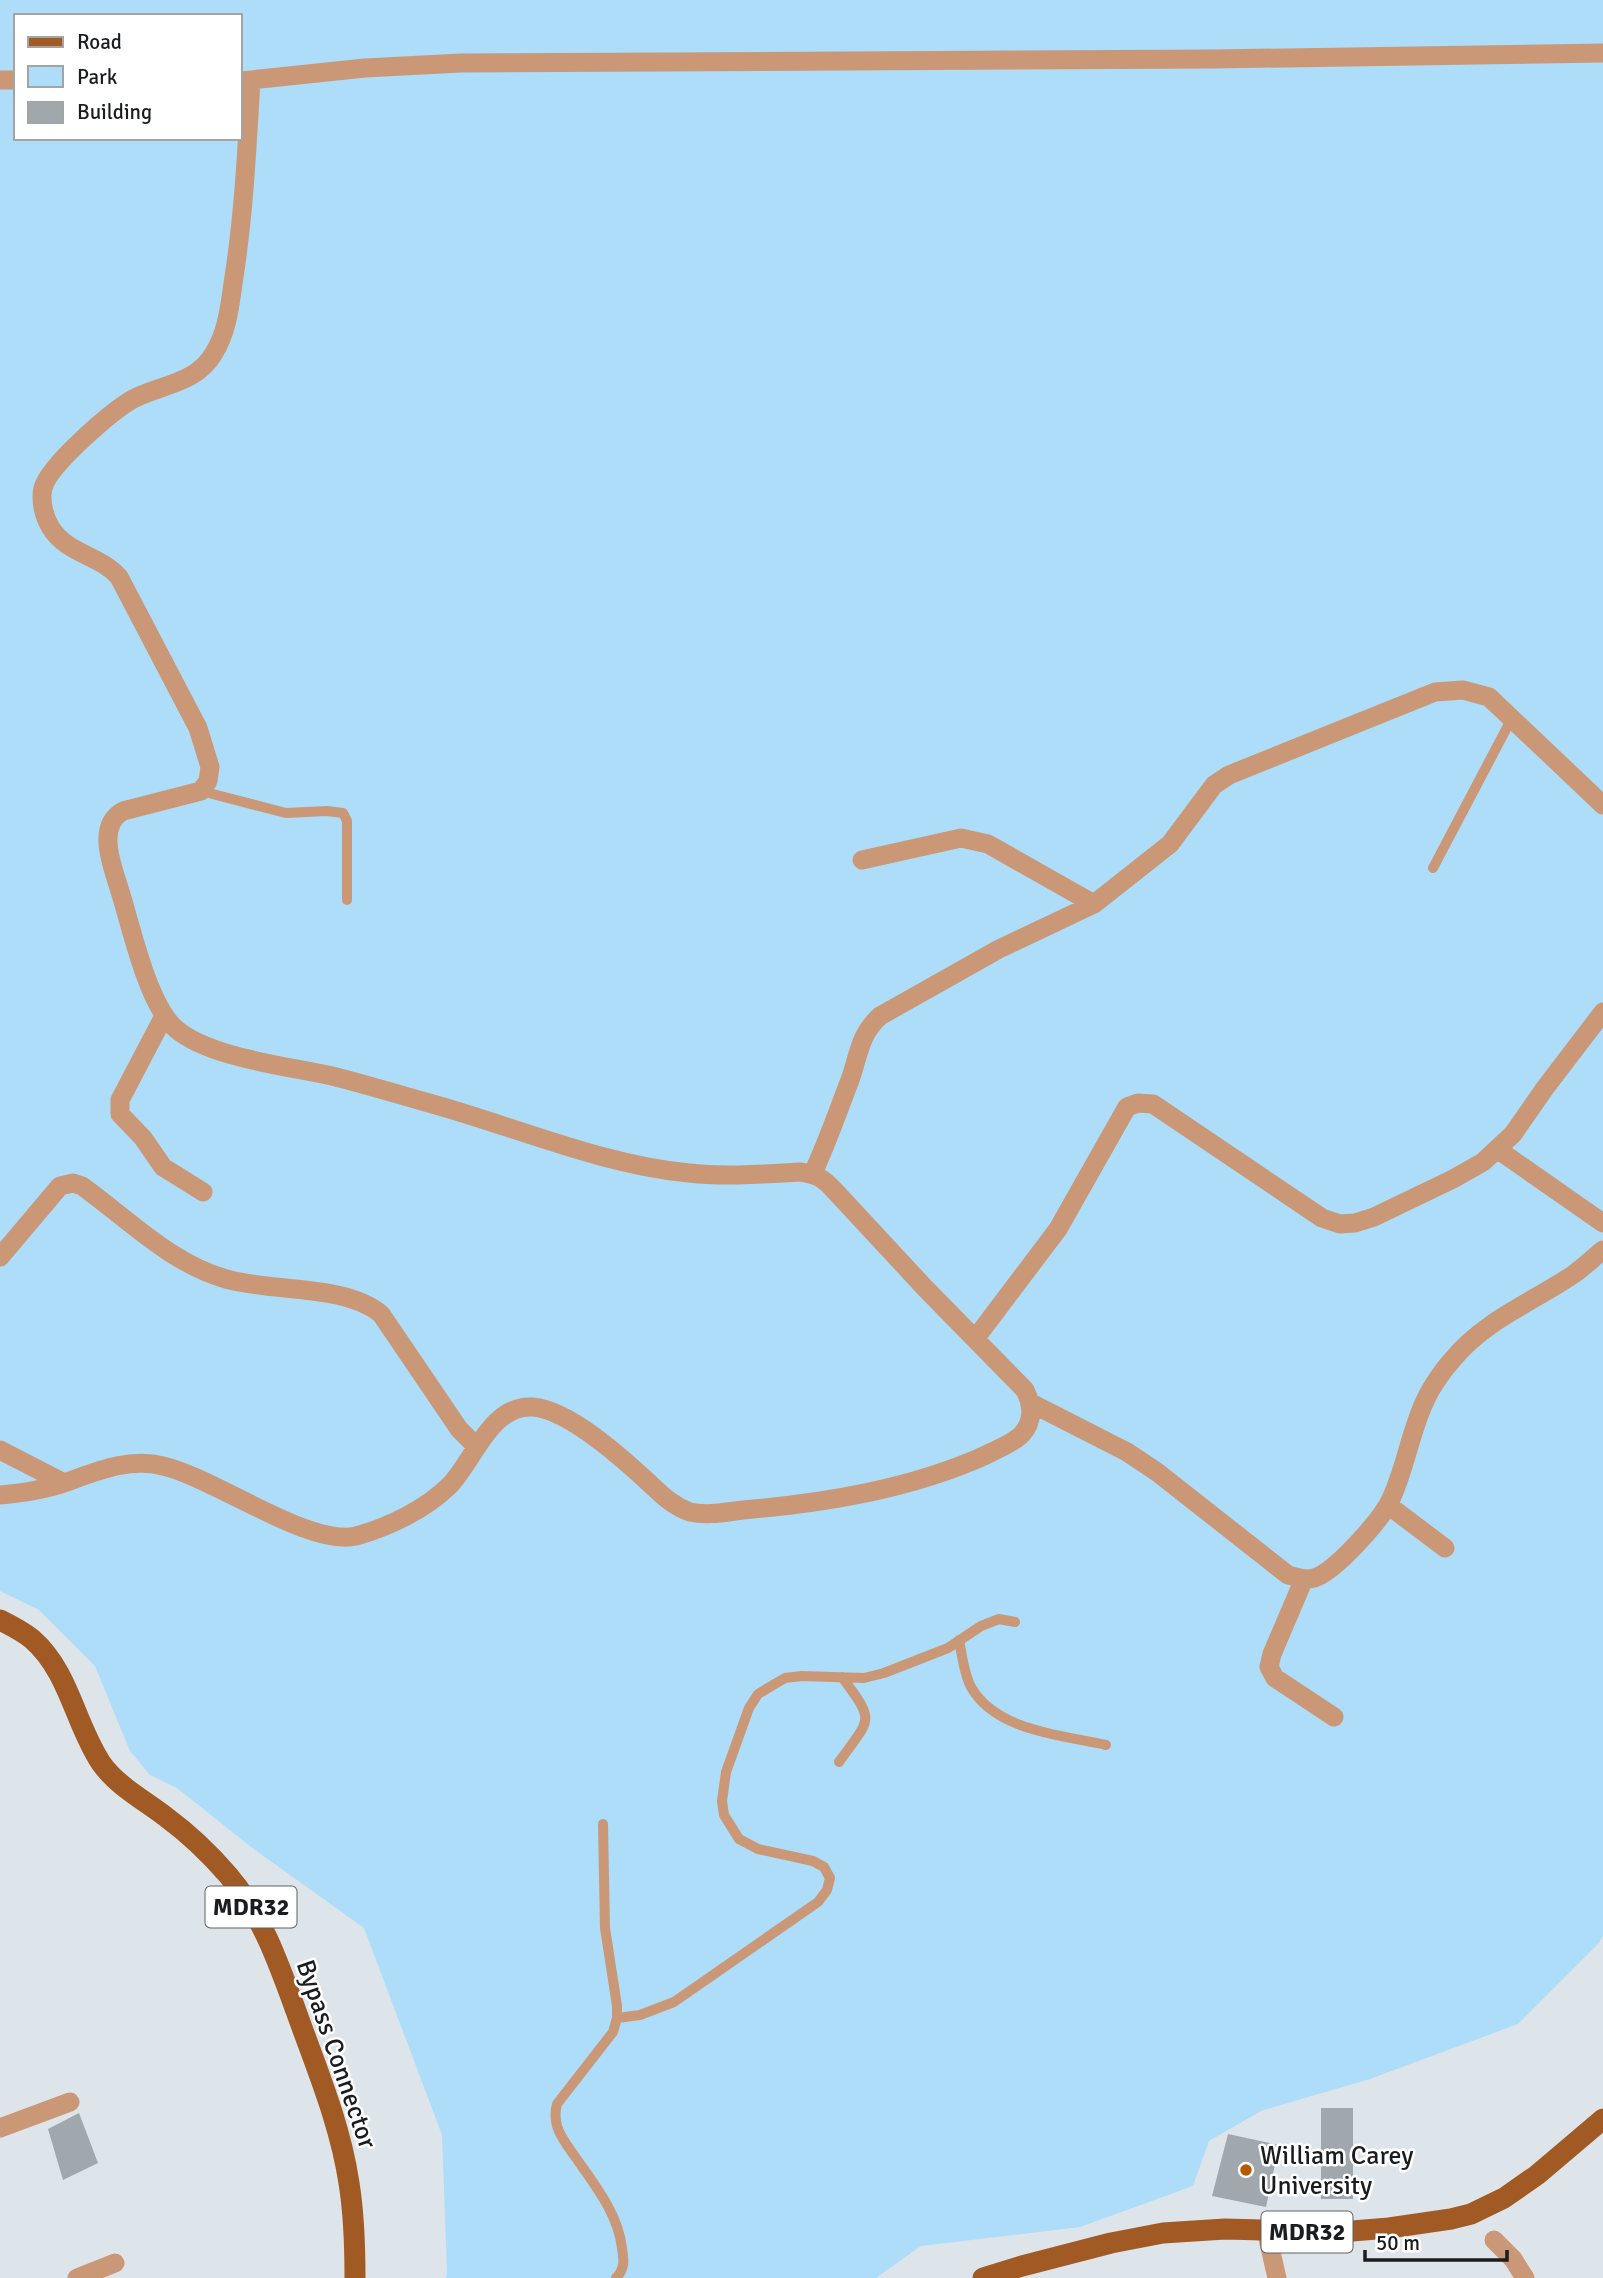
<svg xmlns="http://www.w3.org/2000/svg" width="1603" height="2278" font-family="Signika,sans-serif">
<style>
.green{fill:#adddf8;fill-rule:evenodd}
.building{fill:#a0a8ad}
.lines{fill:none;stroke-linecap:round;stroke-linejoin:round}
.lane{stroke:#ca9877;stroke-width:10}
.street{stroke:#ca9877;stroke-width:19}
.primary{stroke:#a15a24;stroke-width:21}
.poi-dot{fill:#b65b00;stroke:#fff;stroke-width:2.5}
.labels{text-anchor:middle;stroke-width:5;stroke-linejoin:round;paint-order:stroke}
.shield{fill:#fff;stroke:#5f6162;stroke-width:2}
.shield-label{font-size:24px;font-weight:bold;fill:#1a1d1f}
.street-label{font-size:26px;fill:#1a1d1f;stroke:#fff}
.poi-label{font-size:26px;fill:#1a1d1f;stroke:#fff;text-anchor:start}
</style>
<rect width="100%" height="100%" fill="#dde5eb"/>
<!-- green -->
<path class="green" d="M0,0H1603V1936L1598,1944L1518,2024L1370,2079L1261,2111L1209,2141L1193,2186L1080,2227L921,2246L876,2278H446L447,2272L442,2135L364,1928L251,1847L177,1788L150,1775L130,1751L95,1666L39,1610L0,1591ZM16,16H240V138H16Z"/>
<!-- building -->
<path class="building" d="M1321,2108H1353V2199H1321Z
M79,2113L98,2163L63,2180L48,2129Z
M1228,2134L1279,2145L1266,2207L1212,2196Z"/>
<g class="lines">
<!-- lane -->
<path class="lane" d="M201,791L286,813L327,811L343,813L347,821V900
M1433,868L1512,718
M959,1640C962,1655 964,1674 971,1687C996,1731 1061,1735 1106,1745
M839,1762C871,1717 876,1723 842,1677
M603,1824L605,1928L617,2006V2018L613,2032L557,2104C555,2111 555,2118 557,2126C560,2137 569,2148 576,2158C595,2185 618,2214 622,2248C624,2260 625,2269 616,2278
M617,2018L640,2015L674,2002L818,1902L827,1890L830,1878L824,1867L813,1861L758,1849L739,1839L724,1815L722,1801L726,1772L749,1708L758,1694L785,1678L802,1676L864,1678L884,1673L948,1648L981,1626L999,1619L1015,1622"/>
<!-- street -->
<path class="street" d="M0,80H16
M241,81L365,68L461,63L1214,59L1603,53
M862,860L961,838L988,844L1094,904
M164,1016L120,1100V1114L143,1138L163,1167L203,1192
M1497,1149L1603,1223
M813,1173C827,1143 838,1111 850,1080C859,1055 859,1035 880,1016L999,949L1094,904L1170,844L1214,785L1229,775L1435,692L1463,690L1489,697L1603,805
M0,1257L60,1186L73,1183L82,1186C128,1219 170,1263 226,1279C271,1292 345,1284 381,1314L459,1429L477,1447
M975,1339L1058,1229L1127,1107L1138,1103L1153,1104L1322,1218L1340,1224L1355,1223L1374,1217L1453,1179L1483,1162L1513,1134L1545,1088L1603,1012
M1031,1403L1127,1452L1157,1472L1288,1575C1297,1577 1305,1581 1314,1578C1335,1572 1382,1519 1391,1499C1405,1469 1410,1434 1424,1403C1430,1389 1442,1371 1453,1359C1485,1320 1533,1302 1574,1274C1584,1267 1593,1258 1603,1250
M0,1450L64,1483
M0,1495C22,1493 44,1490 64,1483C95,1472 129,1457 163,1466C215,1478 309,1547 356,1536C389,1527 426,1509 450,1485C474,1460 491,1404 533,1407C569,1410 621,1457 647,1481C660,1493 672,1506 690,1512C707,1516 726,1512 743,1510C825,1503 911,1489 986,1455C997,1449 1014,1443 1022,1434C1034,1421 1032,1404 1025,1390L925,1288L834,1190C823,1178 816,1174 800,1172C764,1174 725,1177 689,1173C602,1165 513,1126 429,1103C397,1094 364,1084 332,1076C288,1066 210,1058 176,1029C147,1004 131,925 119,888C112,865 96,826 123,811L201,791L208,781L210,767L198,728L119,577C100,555 67,554 51,528C44,517 40,501 43,488C49,465 112,411 133,399C162,384 196,384 214,353C228,331 230,303 234,277C244,212 247,147 251,81
M1388,1505L1445,1548
M1304,1579L1272,1654L1269,1667L1275,1678L1334,1717
M0,2128L70,2102
M1266,2230L1277,2278
M1494,2240L1513,2259L1525,2278
M77,2278L115,2263"/>
<!-- primary -->
<path class="primary" d="M0,1620C10,1625 22,1631 32,1639C69,1671 75,1724 101,1763C117,1786 144,1800 166,1817C189,1834 209,1853 228,1875C261,1913 279,1964 296,2011C316,2067 340,2123 349,2183C354,2214 355,2246 355,2278
M983,2278L1022,2266L1111,2243L1163,2233L1225,2229L1340,2232L1389,2228L1451,2219L1471,2214L1504,2198L1537,2175L1603,2119"/>
</g>
<!-- markers -->
<circle class="poi-dot" cx="1246" cy="2170" r="7"/>
<g class="labels">
<!-- shield labels -->
<g class="shield">
<rect x="205.5" y="1886.5" width="91" height="41" rx="5"/>
<rect x="1261.5" y="2211.5" width="91" height="41" rx="5"/>
</g>
<g class="shield-label">
<text x="251" y="1915">MDR32</text>
<text x="1307" y="2240">MDR32</text>
</g>
<!-- street labels -->
<g class="street-label">
<text transform="translate(337 2054) rotate(71)" y="9">Bypass Connector</text>
</g>
<!-- poi labels -->
<g class="poi-label">
<text x="1260" y="2164">William Carey<tspan x="1260" dy="30">University</tspan></text>
</g>
</g>
<!-- legend -->
<rect x="14" y="14" width="228" height="126" fill="#ffffff" stroke="#a3a5a5" stroke-width="2"/>
<rect x="28" y="37" width="35" height="10" fill="#a15a24" stroke="#a3a5a5" stroke-width="2"/>
<text x="77" y="49" font-size="21" fill="#1a1d1f">Road</text>
<rect x="28" y="66" width="35" height="21" fill="#adddf8" stroke="#a3a5a5" stroke-width="2"/>
<text x="77" y="84" font-size="21" fill="#1a1d1f">Park</text>
<rect x="28" y="102" width="35" height="21" fill="#a0a8ad" stroke="#a3a5a5" stroke-width="2"/>
<text x="77" y="119" font-size="21" fill="#1a1d1f">Building</text>
<!-- scale -->
<path d="M1365 2250v10h142v-10" fill="none" stroke="#1a1d1f" stroke-width="3.5"/>
<text x="1376" y="2250" font-size="21" fill="#1a1d1f" stroke="#ffffff" stroke-width="5" paint-order="stroke">50 m</text>
</svg>
